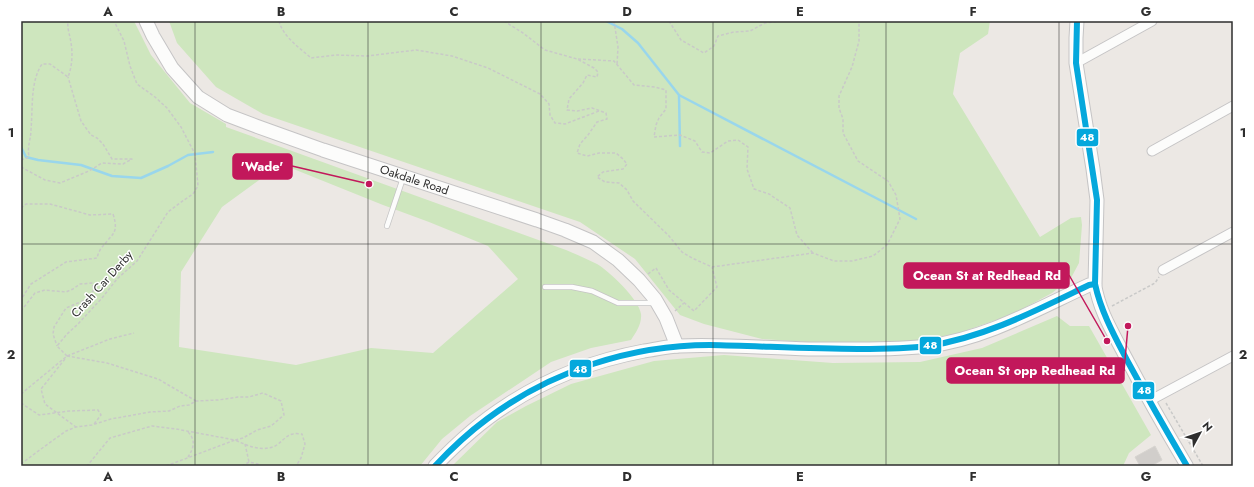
<svg xmlns="http://www.w3.org/2000/svg" width="1254" height="487" font-family="Jost,sans-serif">
<style>
.green{fill:#cee6be;fill-rule:evenodd}
.lines{fill:none;stroke-linecap:round;stroke-linejoin:round}
.stream{stroke:#99d6ec;stroke-width:2.5}
.building{fill:#d1cecb;stroke:#d7d4d0}
.service-casing{stroke:#c5c4c5;stroke-width:6}
.minor-casing{stroke:#c5c4c5;stroke-width:11}
.tertiary-casing{stroke:#c5c4c5;stroke-width:14}
.secondary-casing{stroke:#c5c4c5;stroke-width:15}
.path{stroke:#c9c9c8;stroke-width:1.5;stroke-dasharray:3 2;stroke-linecap:butt}
.service{stroke:#fcfcfb;stroke-width:4.5}
.minor{stroke:#fcfcfb;stroke-width:9}
.tertiary{stroke:#fcfcfb;stroke-width:12}
.secondary{stroke:#fcfcfb;stroke-width:13}
.bus-1-casing{stroke:#fff;stroke-width:9}
.bus-1{stroke:#05a8dc;stroke-width:6}
.grid{fill:none;stroke:#2e2e2e;stroke-width:1;stroke-opacity:0.55}
.labels{text-anchor:middle;stroke-width:3;stroke-linejoin:round;paint-order:stroke}
.street-label{font-size:12px;fill:#2e2e2e;stroke:#fff}
.leader{fill:none;stroke:#c2185b;stroke-width:1.5}
.callout-dot{fill:#c2185b;stroke:#fff;stroke-width:1.5}
.callout{fill:#c2185b;stroke:#c2185b;stroke-width:1.5}
.callout-label{font-size:13px;text-anchor:middle;font-weight:bold;fill:#fff}
.line-badge{stroke:#fff;stroke-width:1.5}
.badge-label{font-size:11px;text-anchor:middle;font-weight:bold;fill:#fff}
.neatline{fill:none;stroke:#2e2e2e;stroke-width:1.5}
.grid-label{font-size:13px;text-anchor:middle;font-weight:bold;fill:#2e2e2e}
</style>
<rect width="100%" height="100%" fill="#ece8e4"/>
<!-- green -->
<path class="green" d="M21,21H134L151,55L190,103L226,124V127L566,250C576,254 587,259 597,264C609,271 639,299 641,314C642,324 636,332 631,340L591,348L551,362L470,416L442,439L420,466H21ZM281,164L383,205L429,222L488,246L518,279L433,353L371,348L296,365L179,347L181,272L222,207Z
M169,21H990L988,34L960,53L953,94L1040,237L1071,218L1081,217L1082,225L1079,263L1071,278L1052,293L1013,314L959,333L901,345L822,343L762,339L704,324L680,315L635,259L580,222L263,114L216,87L177,43Z
M1057,316L1070,326H1089L1151,435L1129,453L1123,466H452L497,422L526,406L571,384L654,361L724,355L833,363L920,362L982,348Z"/>
<g class="lines">
<!-- stream -->
<path class="stream" d="M606,21L622,29L638,43L679,95L916,219
M679,95L680,146
M21,147L26,157L38,160L81,165L112,176L141,178L168,166L188,155L213,152"/>
</g>
<!-- building -->
<path class="building" d="M1155,446L1162,460L1151,466H1140L1135,457Z"/>
<g class="lines">
<!-- service casing -->
<g class="service-casing">
<path id="service" d="M387,226L403,178
M545,287H572L592,291L618,303H655"/>
</g>
<!-- minor casing -->
<g class="minor-casing">
<path id="minor" d="M1076,63L1152,21
M1152,151L1233,106
M1163,270L1233,232
M1149,401L1233,356"/>
</g>
<!-- tertiary casing -->
<g class="tertiary-casing">
<path id="tertiary" d="M1095,284C1099,310 1112,331 1124,354C1144,392 1165,429 1187,466"/>
</g>
<!-- secondary casing -->
<g class="secondary-casing">
<g id="secondary">
<path id="s1" d="M146,21L153,36L172,68L198,97L227,115L256,126L323,150L537,220L565,230L593,242L618,260L639,280L655,299L666,318L677,346"/>
<path d="M435,466C457,443 480,422 507,405C548,378 596,360 644,351C655,350 667,346 679,346C722,344 765,348 809,349C825,349 842,349 858,349C882,349 905,349 928,346C985,339 1037,309 1089,285L1095,284L1097,200L1093,169L1076,63V38L1077,21"/>
</g>
</g>
<!-- path -->
<path class="path" d="M160,21H180
M279,21C283,37 300,48 311,58L336,55L367,56L416,50L452,56L488,68L540,94L549,104L550,115L555,123L565,124L599,111
M504,21L523,33L545,50L577,59L594,68L598,72L597,77L587,75L583,83L569,99L567,110L577,111L592,108L606,113L607,119L597,122L588,135L580,144L577,153L587,156L599,153H616L623,159L627,164L623,169L603,172L597,177L605,182L619,183L627,190L633,201L669,236L682,252L692,258L712,267L813,253L834,261H852L873,256L887,245L900,219L896,195L888,181L858,161L843,133V119L839,108V96L852,67L859,41V21
M614,21L618,47L617,65
M669,21L681,40L704,53L714,46L718,36L734,32L750,31L765,23L782,21
M578,59L614,61L634,85L655,87L666,90V109L659,118L656,125L654,137L680,135L695,141L702,152L710,153L728,141L738,140L748,147L747,169L754,189L769,194L790,208L797,235L813,253
M21,160L29,157C27,145 31,140 31,129C33,108 30,82 42,64H50L68,77C72,67 73,54 71,43C70,35 67,29 68,21
M21,167L45,180L60,183L89,171L102,163L123,164L132,159H112L103,144L97,138L91,135L81,121L68,77
M21,208L26,204H50L90,215L113,214C119,233 113,233 103,246C100,249 98,254 97,258L66,262L31,284L22,298L21,302
M648,274L656,268L669,290L694,311L717,287L712,267
M1112,306L1155,283L1159,277
M21,311L35,293L45,290L66,292L73,289L80,284L92,283L94,290L85,300L66,308L54,327L53,334L57,346
M675,311L684,303
M67,356L57,346L67,334L78,324L102,298L117,279L137,261L168,212L184,200L193,194L198,186L195,154L181,127L167,108L155,97L137,84L130,66L124,41L114,21
M67,356L107,363L158,379L196,401
M65,359L41,389L45,404L76,427
M21,394L67,356L110,339L134,333
M21,403L39,415L69,411L98,410L101,415L94,424
M1166,403L1203,466
M188,432C196,440 194,448 188,457
M245,444L249,462
M21,464L41,449L66,431L76,427L92,425L111,419L150,412L169,411L180,406L189,405L196,401L218,400L238,397H249L263,393L281,401L284,415L271,426L257,430L243,438L235,440L176,429L152,426L110,438L87,466
M166,466L235,440C248,446 261,452 275,446C281,443 286,435 293,434C296,433 300,434 302,434L305,444L301,458L296,466
M242,466L249,462L258,464L257,466"/>
<!-- service -->
<use href="#service" class="service"/>
<!-- minor -->
<use href="#minor" class="minor"/>
<!-- tertiary -->
<use href="#tertiary" class="tertiary"/>
<!-- secondary -->
<use href="#secondary" class="secondary"/>
<!-- bus-1 casing -->
<g class="bus-1-casing">
<path id="bus-1" d="M1077,21L1076,63L1097,200L1095,284C1101,312 1115,337 1128,362C1147,397 1167,432 1187,466
M435,466C451,449 468,433 487,419C551,371 631,345 710,345C760,346 809,349 858,349C882,349 905,349 928,346C986,337 1037,310 1089,285L1095,284"/>
</g>
<!-- bus-1 -->
<use href="#bus-1" class="bus-1"/>
</g>
<!-- grid -->
<path class="grid" d="M195,21V466M368,21V466M541,21V466M713,21V466M886,21V466M1059,21V466M21,244H1233"/>
<g class="labels">
<!-- street labels -->
<g class="street-label">
<text dy="4" stroke="none"><textPath href="#s1" startOffset="325">Oakdale Road</textPath></text>
<text transform="translate(102 284) rotate(-48)" y="4">Crash Car Derby</text>
</g>
</g>
<!-- callouts -->
<path class="leader" d="M369 184L292 166M1107 341L1069 275M1128 326L1124 371"/>
<g class="callout-dot">
<circle cx="369" cy="184" r="4"/>
<circle cx="1107" cy="341" r="4"/>
<circle cx="1128" cy="326" r="4"/>
</g>
<g class="callout">
<rect x="233" y="154" width="59" height="25" rx="4"/>
<rect x="904" y="263" width="165" height="25" rx="4"/>
<rect x="947" y="358" width="177" height="25" rx="4"/>
</g>
<g class="callout-label">
<text x="262" y="171">'Wade'</text>
<text x="987" y="280">Ocean St at Redhead Rd</text>
<text x="1035" y="375">Ocean St opp Redhead Rd</text>
</g>
<g class="line-badge">
<rect x="1076" y="128" width="23" height="19" rx="4" fill="#05a8dc"/>
<rect x="919" y="336" width="23" height="19" rx="4" fill="#05a8dc"/>
<rect x="569" y="359" width="23" height="19" rx="4" fill="#05a8dc"/>
<rect x="1132" y="381" width="23" height="19" rx="4" fill="#05a8dc"/>
</g>
<g class="badge-label">
<text x="1087" y="141">48</text>
<text x="930" y="349">48</text>
<text x="580" y="373">48</text>
<text x="1144" y="394">48</text>
</g>
<!-- border -->
<rect width="1254" height="487" fill="none" stroke="#ffffff" stroke-width="44"/>
<!-- north arrow -->
<g transform="translate(1200 433) rotate(50)" stroke="#ffffff" stroke-width="3" paint-order="stroke">
<path d="M0-3L7 15L0 10L-7 15Z" fill="#2e2e2e"/>
<text y="-6" font-size="11" font-weight="bold" text-anchor="middle" fill="#2e2e2e">N</text>
</g>
<rect x="22" y="22" width="1210" height="443" class="neatline"/>
<g class="grid-label">
<text x="108" y="16">A</text>
<text x="281" y="16">B</text>
<text x="454" y="16">C</text>
<text x="627" y="16">D</text>
<text x="800" y="16">E</text>
<text x="973" y="16">F</text>
<text x="1146" y="16">G</text>
<text x="11" y="137">1</text>
<text x="1243" y="137">1</text>
<text x="11" y="359">2</text>
<text x="1243" y="359">2</text>
<text x="108" y="481">A</text>
<text x="281" y="481">B</text>
<text x="454" y="481">C</text>
<text x="627" y="481">D</text>
<text x="800" y="481">E</text>
<text x="973" y="481">F</text>
<text x="1146" y="481">G</text>
</g>
</svg>
